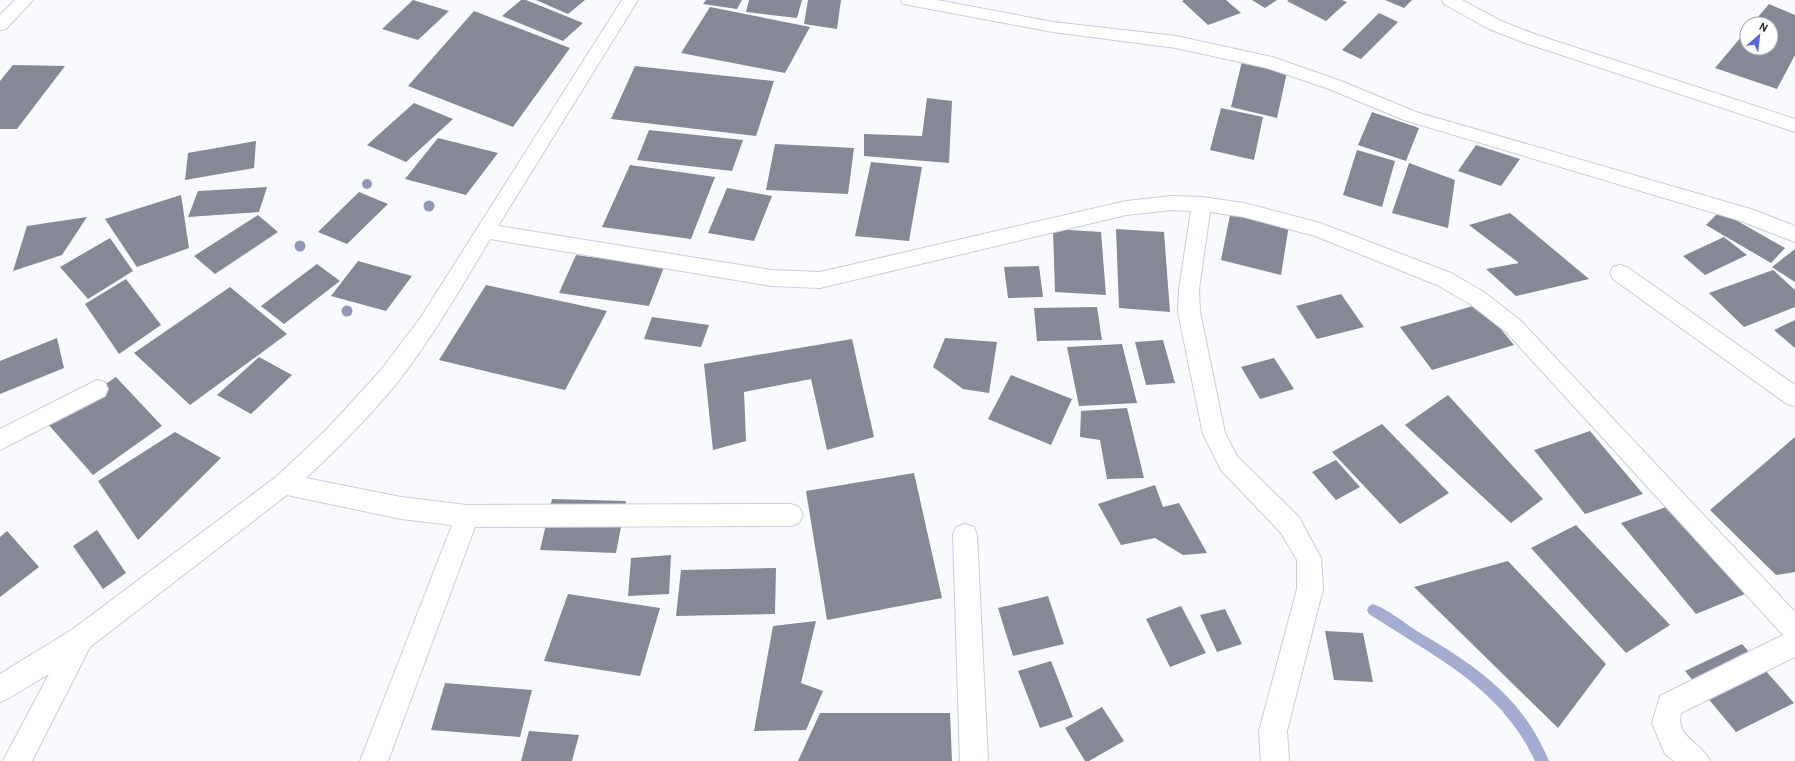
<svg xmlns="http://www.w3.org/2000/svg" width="1795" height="761" font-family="Overpass,sans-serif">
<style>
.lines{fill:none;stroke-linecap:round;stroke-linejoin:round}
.stream{fill:#a4add1;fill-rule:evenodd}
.building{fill:#858895}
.minor-casing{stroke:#cacddb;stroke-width:2}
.minor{fill:#fff;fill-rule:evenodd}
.tree{fill:#9298b4}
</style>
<rect width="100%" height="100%" fill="#f9fafd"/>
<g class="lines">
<!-- stream -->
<path class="stream" d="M1373,604C1389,610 1403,622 1417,631C1476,666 1522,696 1549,761H1535C1500,686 1434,657 1369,614L1367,610L1369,606Z"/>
</g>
<!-- building -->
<path class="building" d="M413,0L449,11L418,40L382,29Z
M521,0H526L583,23L563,41L502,16Z
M536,0H585L568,14Z
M706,0H742L737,9L703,4Z
M749,0H802L797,18L746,12Z
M808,0H841L837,29L804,24Z
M1184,0H1226L1241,13L1208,25L1182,1Z
M1252,0H1277L1265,8Z
M1289,0H1342L1347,2L1326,21L1287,1Z
M1385,0H1412L1404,8Z
M1769,4L1795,15V55L1777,89L1715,68L1747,30V48H1771V24H1752Z
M710,7L810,27L785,73L681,53Z
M474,11L570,48L513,127L408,86Z
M1379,13L1398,22L1361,59L1342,50Z
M1244,53L1289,63L1277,118L1231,107Z
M13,65L65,66L17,129H0V81Z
M635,66L774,81L756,136L611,119Z
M927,98L952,101L949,163L864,156V134L922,136Z
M414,103L453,119L406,162L367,145Z
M1221,108L1263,117L1254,160L1210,150Z
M1372,112L1419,128L1406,161L1358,145Z
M649,130L743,140L732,171L637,160Z
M438,138L498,153L466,195L405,179Z
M256,141L254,168L185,180L188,153Z
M775,144L854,148L848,194L766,190Z
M1476,145L1520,159L1501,186L1458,171Z
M1357,150L1395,161L1382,207L1343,195Z
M871,162L922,167L909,241L855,236Z
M1409,163L1455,180L1448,228L1392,213Z
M630,165L715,177L691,239L602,227Z
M267,187L259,212L188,217L198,191Z
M727,188L772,196L754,241L708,233Z
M359,192L388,204L347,244L318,232Z
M181,195L189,248L137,267L105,219Z
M1232,205L1290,219L1281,275L1221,260Z
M1720,211L1785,248L1771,263L1706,225Z
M1510,213L1589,279L1516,296L1486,269L1519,263L1469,225Z
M258,215L278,232L215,274L194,256Z
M87,217L62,255L13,271L27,226Z
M1053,229L1101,232L1106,295L1055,292Z
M1116,229L1164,232L1170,312L1119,308Z
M1724,237L1747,255L1705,275L1683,256Z
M110,238L133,271L88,299L60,267Z
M1795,249V282L1772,267Z
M576,255L664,267L649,306L559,293Z
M358,261L412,276L386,311L331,296Z
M317,264L340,281L284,324L261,306Z
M1039,266L1043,297L1008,298L1004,267Z
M1773,270L1795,290V307L1744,327L1709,293Z
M126,279L161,325L119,354L85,304Z
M486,285L607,311L565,390L439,360Z
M230,287L287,334L190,405L134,353Z
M1341,294L1364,327L1317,339L1296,306Z
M1480,304L1514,345L1432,370L1400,327Z
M1097,307L1102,340L1037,341L1034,308Z
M652,317L709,325L701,347L644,339Z
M1795,320V348L1774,330Z
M57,338L64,368L0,394V361Z
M945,338L997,342L989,393L963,389L933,367Z
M852,339L874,437L827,450L811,379L744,392L746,441L713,450L704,364Z
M1163,340L1175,383L1146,385L1135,342Z
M1122,344L1137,403L1079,406L1067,347Z
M259,357L292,375L251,414L217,395Z
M1274,358L1294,389L1260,399L1241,367Z
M1011,375L1072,399L1051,445L988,419Z
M116,377L162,426L93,475L47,423Z
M1448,395L1543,499L1511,523L1405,425Z
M1127,408L1144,478L1107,479L1100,440L1080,437L1081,411Z
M1382,424L1449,493L1400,524L1332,452Z
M1590,431L1643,494L1585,514L1534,450Z
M175,432L221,458L138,540L98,481Z
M1795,437V572L1776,575L1710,510Z
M1336,460L1360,487L1336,500L1312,472Z
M914,473L942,598L827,620L806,491Z
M1155,485L1163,507L1179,503L1207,553L1183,555L1155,538L1121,545L1098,504Z
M552,499L626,501L616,553L540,550Z
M1669,506L1745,594L1696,614L1621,523Z
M1576,525L1670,625L1626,653L1531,548Z
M97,530L126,573L103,589L73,546Z
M7,531L39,567L0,597V537Z
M671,555L669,594L628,596L631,558Z
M1508,561L1606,664L1558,728L1414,587Z
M776,568L775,614L676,616L681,570Z
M568,594L660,608L640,676L544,661Z
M1048,596L1064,644L1013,656L998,608Z
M1181,606L1206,653L1170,667L1146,619Z
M1225,609L1242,644L1217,652L1200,615Z
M816,621L801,683L823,691L806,730L754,731L773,626Z
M1325,631L1363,633L1373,682L1334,680Z
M1742,644L1794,703L1736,732L1685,671Z
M1051,661L1073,717L1040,728L1018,671Z
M445,683L532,690L520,737L431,730Z
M1102,707L1124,741L1089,761H1085L1065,728Z
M820,713H950L952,761H798Z
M529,731L579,735L572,761H521Z"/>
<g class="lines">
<!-- minor casing -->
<g class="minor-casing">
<path id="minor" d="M15,0H33L6,29L0,30V15Z
M622,0H638L498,226L771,270L820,272L1126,201L1173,196L1202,197L1244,203L1320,223L1451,273L1484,292L1520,320L1795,612V657L1681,713C1675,738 1701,741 1710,761H1674L1665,754L1652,723L1660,696L1783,635L1506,332L1470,304L1437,285L1315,236L1244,217L1210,212L1199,289L1200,312L1225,433L1237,456L1299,517L1321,558L1323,589L1287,731L1289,761H1261L1259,731L1297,589V560L1281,533L1221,470L1203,434L1178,312L1179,289L1191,211L1173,210L1126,215L820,288L771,286L490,239C461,288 432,338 397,383C369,417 338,448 306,478L401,497L467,505L791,504L799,507L803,515L799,523L791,526L475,527L388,761H360L452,525L401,519L287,495L90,647L32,761H3L49,674L9,698L0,702V674L73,629L276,477L327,429L381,370L421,317Z
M901,0H937L1053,22L1176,36L1272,57L1341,81L1416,112L1754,210L1795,226V242L1741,221L1404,120L1329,89L1267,68L1176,48L1053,32L909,5L903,4Z
M1442,0H1462L1501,21L1537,35L1795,119V132L1525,43L1489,29L1444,4Z
M1620,265L1627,267L1795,385V406L1787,404L1613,279L1610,273L1613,267Z
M97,380L105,382L108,389L105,396L0,450V429Z
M965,524L974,527L977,535L988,761H960L953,535L956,527Z"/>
</g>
<!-- minor -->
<use href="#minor" class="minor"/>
</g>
<!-- trees -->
<g class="tree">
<circle cx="367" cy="184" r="5"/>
<circle cx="429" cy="206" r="5.5"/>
<circle cx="300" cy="246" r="5.5"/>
<circle cx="347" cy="311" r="5.5"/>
</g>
<!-- north arrow -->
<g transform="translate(1759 36) rotate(28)"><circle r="19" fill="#ffffff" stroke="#a8a9ab"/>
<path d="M0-3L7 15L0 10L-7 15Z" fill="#5565dc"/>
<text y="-6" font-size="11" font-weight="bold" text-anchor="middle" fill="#25272c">N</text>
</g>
</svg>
